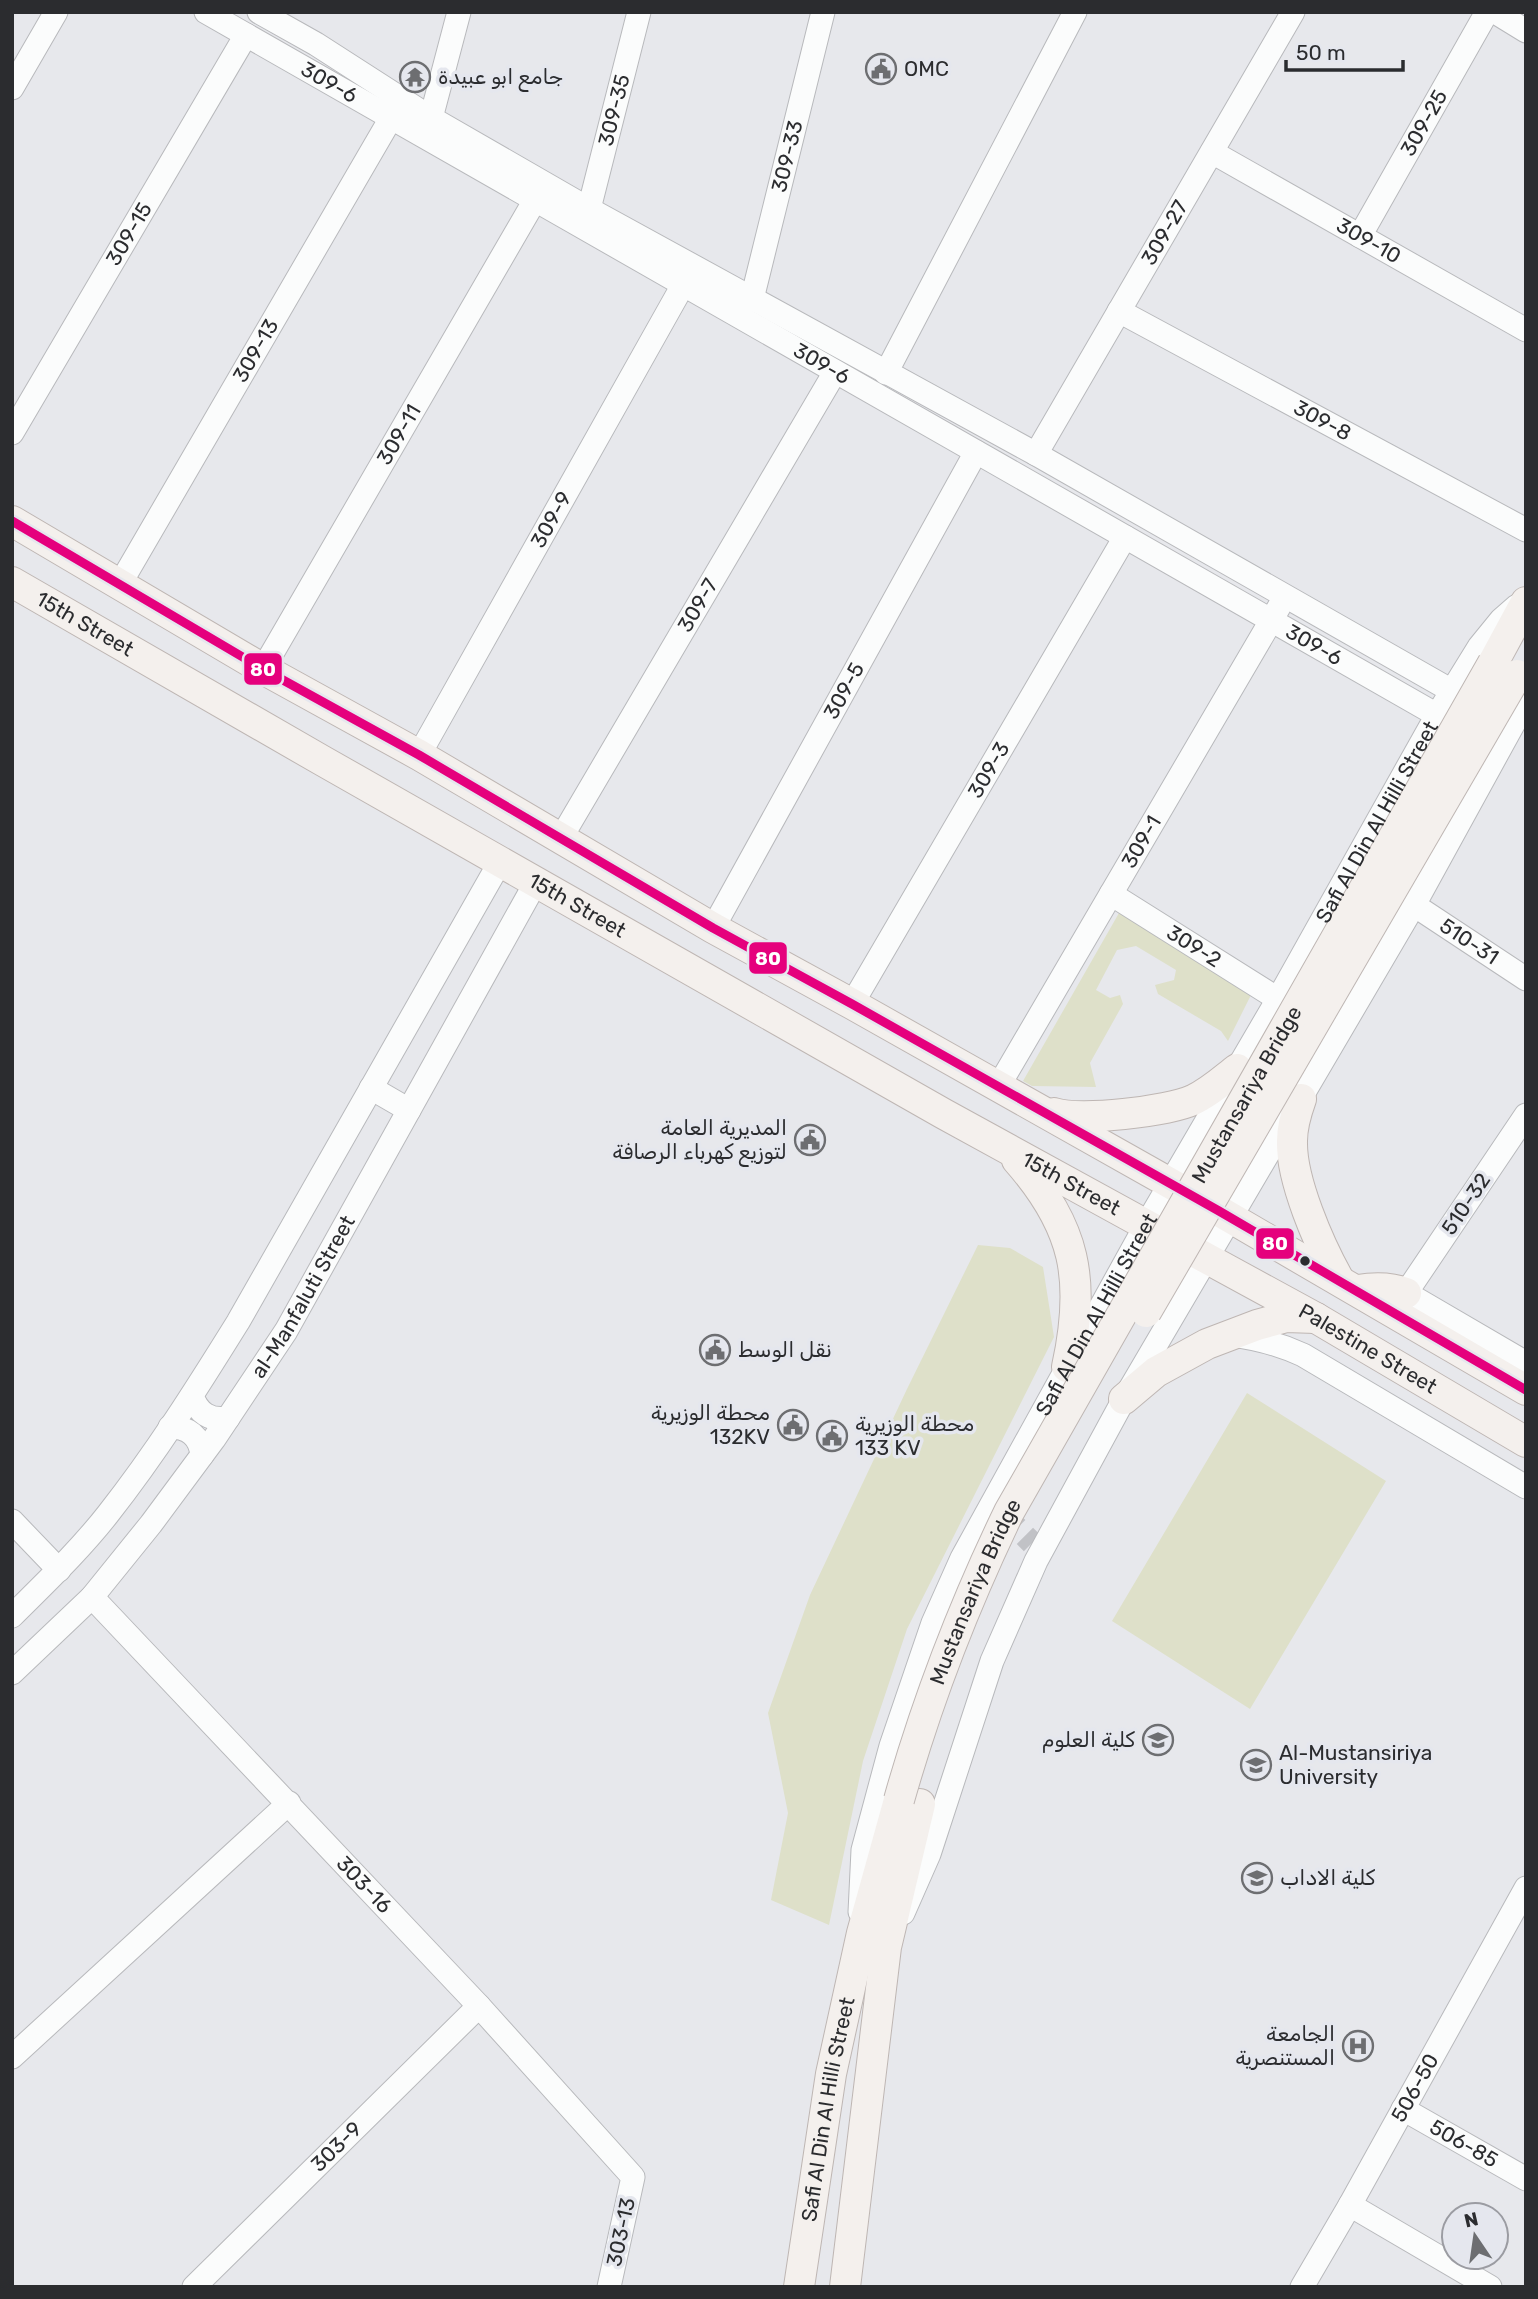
<svg xmlns="http://www.w3.org/2000/svg" width="1538" height="2299" font-family="Rubik,'Noto Sans Arabic',sans-serif">
<style>
.green{fill:#dee0c9}
.lines{fill:none;stroke-linecap:round;stroke-linejoin:round}
.minor-tunnel{stroke:#c1c2c6;stroke-width:23;stroke-dasharray:23 11;stroke-linecap:butt}
.minor-casing{stroke:#b8b9bc;stroke-width:25}
.major-casing{stroke:#beb6b3;stroke-width:32}
.minor{stroke:#fbfcfc;stroke-width:23}
.major{stroke:#f4f0ed;stroke-width:30}
.major-bridge-casing{stroke:#beb6b3;stroke-width:32;stroke-linecap:butt}
.major-bridge{stroke:#f4f0ed;stroke-width:30}
.bus-1-casing{stroke:#e5e7ee;stroke-width:14}
.bus-1{stroke:#e5007d;stroke-width:9}
.bus-dot{fill:#2b2c2f;stroke:#e5e7ee;stroke-width:2.5}
.labels{text-anchor:middle;stroke-width:7;stroke-linejoin:round;paint-order:stroke}
.poi-label{font-size:21px;fill:#2b2c2f;stroke:#e5e7ee;text-anchor:start}
.street-label{font-size:21px;fill:#2b2c2f;stroke:#e5e7ee}
.line-badge{stroke:#e5e7ee;stroke-width:2.5}
.badge-label{font-size:19px;text-anchor:middle;font-weight:bold;fill:#fff}
</style>
<rect width="100%" height="100%" fill="#e7e8ec"/>
<!-- green -->
<path class="green" d="M1119,913L1254,989L1228,1041L1221,1031L1158,994L1155,985L1174,980L1176,970L1136,946L1117,950L1096,990L1110,998L1120,995L1123,1004L1090,1063L1096,1087L1032,1086L1023,1081Z
M978,1245L1010,1248L1043,1267L1054,1337L907,1629L863,1761L829,1925L771,1900L788,1813L768,1713L810,1595L907,1389Z
M1247,1393L1386,1481L1250,1709L1112,1621Z"/>
<g class="lines">
<!-- minor-tunnel -->
<path class="minor-tunnel" d="M995,1523L1016,1527L1032,1543"/>
<!-- minor casing -->
<g class="minor-casing">
<g id="minor">
<path id="s1" d="M206,12L1437,715"/>
<path d="M259,12L316,44L431,118L589,209L1036,454L1452,691"/>
<path d="M1495,12L1526,31"/>
<path d="M12,88L56,12"/>
<path d="M431,118L459,12"/>
<path id="s2" d="M1212,152L1526,330"/>
<path id="s3" d="M589,209L639,12"/>
<path id="s4" d="M1360,236L1487,12"/>
<path id="s5" d="M752,299L823,12"/>
<path id="s6" d="M1119,311L1526,530"/>
<path d="M886,373L1075,12"/>
<path id="s7" d="M12,433L246,35"/>
<path id="s8" d="M1036,454L1293,12"/>
<path id="s9" d="M120,584L391,118"/>
<path id="s10" d="M263,669L535,200"/>
<path id="s11" d="M419,755L683,285"/>
<path id="s12" d="M561,838L835,372"/>
<path id="s13" d="M1111,894L1278,999"/>
<path id="s14" d="M1414,905L1526,979"/>
<path id="s15" d="M713,928L976,452"/>
<path id="s16" d="M852,1004L1125,537"/>
<path id="s17" d="M998,1087L1279,607"/>
<path d="M371,1088L409,1110"/>
<path d="M1526,1115L1406,1293L1526,1363"/>
<path d="M1231,1335C1257,1338 1279,1344 1303,1355L1526,1487"/>
<path d="M192,1396C198,1413 210,1421 228,1418"/>
<path d="M170,1427C188,1427 200,1436 202,1455"/>
<path d="M12,1521L59,1570"/>
<path id="s18" d="M92,1597L479,2006L633,2177L609,2287"/>
<path d="M12,1616C45,1583 79,1551 108,1514C156,1453 197,1388 238,1322L500,862"/>
<path id="s19" d="M12,1673L92,1597L151,1524L214,1439L286,1331L536,882"/>
<path id="s20" d="M860,1912L863,1850L891,1746L933,1623L962,1558L1146,1225L1278,999L1437,715L1479,647L1501,620L1517,606"/>
<path d="M903,1913L929,1854L992,1661L1036,1561L1124,1399L1414,905L1526,701"/>
<path d="M12,2057L289,1803"/>
<path id="s21" d="M1403,2109L1526,2179"/>
<path d="M1350,2205L1490,2287"/>
<path id="s22" d="M194,2287L479,2006"/>
<path id="s23" d="M1302,2287L1350,2205L1526,1888"/>
</g>
</g>
<!-- major casing -->
<g class="major-casing">
<g id="major">
<path d="M12,521L263,669L419,755L713,928L852,1004L1182,1190"/>
<path id="s24" d="M12,582L323,761L944,1114L1159,1232"/>
<path d="M1493,663L1526,602"/>
<path d="M1301,1099C1296,1113 1292,1126 1292,1141C1291,1180 1319,1244 1338,1278"/>
<path d="M1054,1113C1080,1122 1168,1111 1193,1100C1210,1092 1223,1080 1237,1069"/>
<path d="M1017,1160C1076,1227 1086,1280 1067,1367"/>
<path d="M1219,1211L1526,1390"/>
<path id="s25" d="M1195,1252L1316,1318L1526,1442"/>
<path d="M1358,1290C1375,1287 1390,1287 1406,1293"/>
<path d="M1124,1399L1156,1372L1207,1344L1257,1325L1286,1317L1316,1318"/>
<path id="s26" d="M799,2287L831,2074L862,1933L899,1800"/>
<path d="M845,2287L886,1947L920,1804"/>
</g>
</g>
<!-- minor -->
<use href="#minor" class="minor"/>
<!-- major -->
<use href="#major" class="major"/>
<!-- major-bridge casing -->
<g class="major-bridge-casing">
<g id="major-bridge">
<path d="M1146,1312L1517,675"/>
<path id="s27" d="M899,1800C927,1701 964,1605 1009,1512L1493,663"/>
</g>
</g>
<!-- major-bridge -->
<use href="#major-bridge" class="major-bridge"/>
<!-- bus-1 casing -->
<g class="bus-1-casing">
<path id="bus-1" d="M12,521L263,669L419,755L713,928L852,1004L1219,1211L1526,1390"/>
</g>
<!-- bus-1 -->
<use href="#bus-1" class="bus-1"/>
</g>
<!-- icons -->
<defs>
<g id="civic-ring" transform="scale(1.575)"><circle r="9.5" fill="#e5e7ee" stroke="#6d6e71" stroke-width="1.5"/><path d="M-.6-6.5H3V-4.5H.6V-3L4-1V1h2V6H-6V1h2V-1L-.6-3ZM-1.2 2.5V6h2.4V2.5Z" fill="#6d6e71"/></g>
<g id="temple-ring" transform="scale(1.575)"><circle r="9.5" fill="#e5e7ee" stroke="#6d6e71" stroke-width="1.5"/><path d="M0-6L5-2H3V0L6.5 2.5H4V6H1.5V3h-3V6H-4V2.5H-6.5L-3 0V-2H-5Z" fill="#6d6e71"/></g>
<g id="university-ring" transform="scale(1.575)"><circle r="9.5" fill="#e5e7ee" stroke="#6d6e71" stroke-width="1.5"/><path d="M0-5L7-2L0 1L-7-2ZM-4 1L0 2.5L4 1V4Q0 6-4 4Z" fill="#6d6e71"/></g>
<g id="hospital-ring" transform="scale(1.575)"><circle r="9.5" fill="#e5e7ee" stroke="#6d6e71" stroke-width="1.5"/><path d="M-5-5h3v3.5h4V-5h3V5h-3V1.5h-4V5h-3Z" fill="#6d6e71"/></g>
</defs>
<g fill-rule="evenodd">
<use href="#civic-ring" x="881" y="69"/>
<use href="#temple-ring" x="415" y="77"/>
<use href="#civic-ring" x="810" y="1140"/>
<use href="#civic-ring" x="715" y="1350"/>
<use href="#civic-ring" x="793" y="1425"/>
<use href="#civic-ring" x="832" y="1436"/>
<use href="#university-ring" x="1158" y="1740"/>
<use href="#university-ring" x="1256" y="1765"/>
<use href="#university-ring" x="1257" y="1878"/>
<use href="#hospital-ring" x="1358" y="2046"/>
</g>
<!-- markers -->
<circle class="bus-dot" cx="1305" cy="1261" r="6"/>
<g class="labels">
<!-- poi labels -->
<g class="poi-label">
<text x="904" y="76">OMC</text>
<text x="438" y="84">جامع ابو عبيدة</text>
<text x="787" y="1135" text-anchor="end">المديرية العامة<tspan x="787" dy="24">لتوزيع كهرباء الرصافة</tspan></text>
<text x="738" y="1357">نقل الوسط</text>
<text x="770" y="1420" text-anchor="end">محطة الوزيرية<tspan x="770" dy="24">132KV</tspan></text>
<text x="855" y="1431">محطة الوزيرية<tspan x="855" dy="24">133 KV</tspan></text>
<text x="1135" y="1747" text-anchor="end">كلية العلوم</text>
<text x="1279" y="1760">Al-Mustansiriya<tspan x="1279" dy="24">University</tspan></text>
<text x="1280" y="1885">كلية الاداب</text>
<text x="1335" y="2041" text-anchor="end">الجامعة<tspan x="1335" dy="24">المستنصرية</tspan></text>
</g>
<!-- street labels -->
<g class="street-label">
<text dy="7" stroke="none"><textPath href="#s1" startOffset="142">309-6</textPath></text>
<text dy="7" stroke="none"><textPath href="#s3" startOffset="102">309-35</textPath></text>
<text dy="7" stroke="none"><textPath href="#s4" startOffset="130">309-25</textPath></text>
<text dy="7" stroke="none"><textPath href="#s5" startOffset="147">309-33</textPath></text>
<text dy="7" stroke="none"><textPath href="#s8" startOffset="256">309-27</textPath></text>
<text dy="7" stroke="none"><textPath href="#s7" startOffset="231">309-15</textPath></text>
<text dy="7" stroke="none"><textPath href="#s2" startOffset="180">309-10</textPath></text>
<text dy="7" stroke="none"><textPath href="#s9" startOffset="270">309-13</textPath></text>
<text dy="7" stroke="none"><textPath href="#s1" startOffset="709">309-6</textPath></text>
<text dy="7" stroke="none"><textPath href="#s6" startOffset="231">309-8</textPath></text>
<text dy="7" stroke="none"><textPath href="#s10" startOffset="271">309-11</textPath></text>
<text dy="7" stroke="none"><textPath href="#s11" startOffset="270">309-9</textPath></text>
<text dy="7" stroke="none"><textPath href="#s12" startOffset="270">309-7</textPath></text>
<text dy="7" stroke="none"><textPath href="#s24" startOffset="84">15th Street</textPath></text>
<text dy="7" stroke="none"><textPath href="#s1" startOffset="1276">309-6</textPath></text>
<text dy="7" stroke="none"><textPath href="#s15" startOffset="271">309-5</textPath></text>
<text dy="7" stroke="none"><textPath href="#s16" startOffset="271">309-3</textPath></text>
<text dy="7" stroke="none"><textPath href="#s20" startOffset="1216">Safi Al Din Al Hilli Street</textPath></text>
<text dy="7" stroke="none"><textPath href="#s17" startOffset="284">309-1</textPath></text>
<text dy="7" stroke="none"><textPath href="#s24" startOffset="651">15th Street</textPath></text>
<text dy="7" stroke="none"><textPath href="#s14" startOffset="66">510-31</textPath></text>
<text dy="7" stroke="none"><textPath href="#s13" startOffset="98">309-2</textPath></text>
<text dy="7" stroke="none"><textPath href="#s27" startOffset="789">Mustansariya Bridge</textPath></text>
<text dy="7" stroke="none"><textPath href="#s24" startOffset="1218">15th Street</textPath></text>
<text transform="translate(1466 1204) rotate(-56)" y="7">510-32</text>
<text dy="7" stroke="none"><textPath href="#s19" startOffset="478">al-Manfaluti Street</textPath></text>
<text dy="7" stroke="none"><textPath href="#s20" startOffset="649">Safi Al Din Al Hilli Street</textPath></text>
<text dy="7" stroke="none"><textPath href="#s25" startOffset="198">Palestine Street</textPath></text>
<text dy="7" stroke="none"><textPath href="#s27" startOffset="222">Mustansariya Bridge</textPath></text>
<text dy="7" stroke="none"><textPath href="#s18" startOffset="396">303-16</textPath></text>
<text dy="7" stroke="none"><textPath href="#s23" startOffset="229">506-50</textPath></text>
<text dy="7" stroke="none"><textPath href="#s26" startOffset="180">Safi Al Din Al Hilli Street</textPath></text>
<text dy="7" stroke="none"><textPath href="#s21" startOffset="70">506-85</textPath></text>
<text dy="7" stroke="none"><textPath href="#s22" startOffset="200">303-9</textPath></text>
<text transform="translate(621 2232) rotate(-78)" y="7">303-13</text>
</g>
</g>
<g class="line-badge">
<rect x="243" y="652" width="40" height="34" rx="7" fill="#e5007d"/>
<rect x="748" y="941" width="40" height="34" rx="7" fill="#e5007d"/>
<rect x="1255" y="1227" width="40" height="33" rx="7" fill="#e5007d"/>
</g>
<g class="badge-label">
<text x="263" y="676">80</text>
<text x="768" y="965">80</text>
<text x="1275" y="1250">80</text>
</g>
<!-- border -->
<rect width="1538" height="2299" fill="none" stroke="#2b2c2f" stroke-width="28"/>
<!-- north arrow -->
<g transform="translate(1475 2236) rotate(347)"><circle r="33" fill="#e5e7ee" stroke="#9b9ca2" stroke-width="2"/>
<path d="M0-5L12 26L0 18L-12 26Z" fill="#6d6e71"/>
<text y="-10" font-size="19" font-weight="bold" text-anchor="middle" fill="#2b2c2f">N</text>
</g>
<!-- scale -->
<path d="M1286 60v10h117v-10" fill="none" stroke="#2b2c2f" stroke-width="3.5"/>
<text x="1296" y="60" font-size="21" fill="#2b2c2f" stroke="#e5e7ee" stroke-width="5" paint-order="stroke">50 m</text>
</svg>
